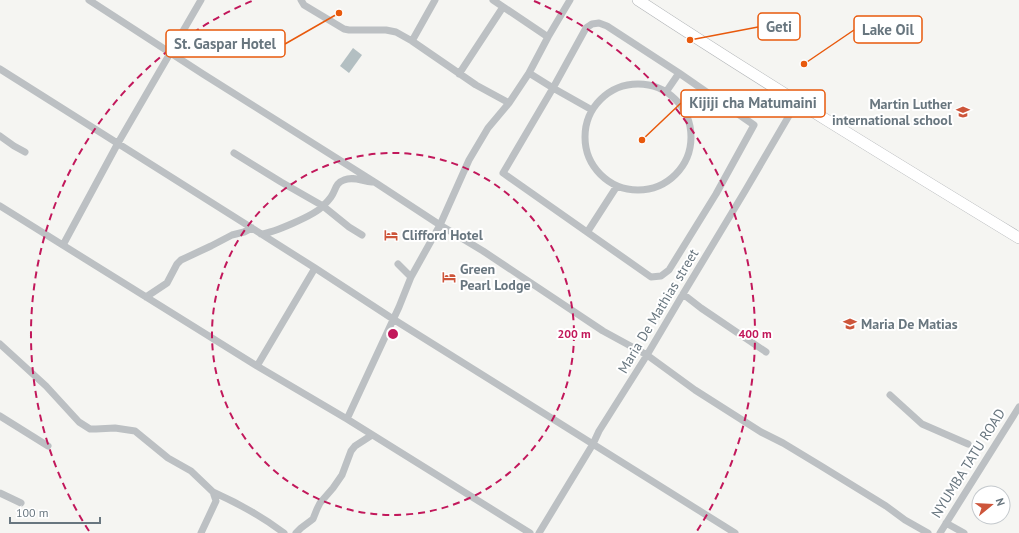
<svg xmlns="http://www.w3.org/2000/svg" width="1019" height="533" font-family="'PT Sans',sans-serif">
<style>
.water{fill:#b3bfc2}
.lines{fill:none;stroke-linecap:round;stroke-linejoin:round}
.highway-casing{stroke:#b0b3b6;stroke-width:12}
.minor{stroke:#bcc0c3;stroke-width:7}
.highway{stroke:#fff;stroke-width:11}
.ring{fill:none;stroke:#c2185b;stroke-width:2;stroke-dasharray:7 5}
.labels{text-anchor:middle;stroke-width:4;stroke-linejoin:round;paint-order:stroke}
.poi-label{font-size:14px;font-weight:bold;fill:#68767f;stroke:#fff;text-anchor:start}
.street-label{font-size:14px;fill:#68767f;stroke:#fff}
.centre{fill:#c2185b;stroke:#fff;stroke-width:2}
.ring-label{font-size:12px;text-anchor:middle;font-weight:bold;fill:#c2185b;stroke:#fff;stroke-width:4;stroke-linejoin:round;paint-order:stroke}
.leader{fill:none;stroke:#e8590c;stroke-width:1.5}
.callout-dot{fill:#e8590c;stroke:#fff;stroke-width:1.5}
.callout{fill:#fff;stroke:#e8590c;stroke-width:1.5}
.callout-label{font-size:15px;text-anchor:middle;font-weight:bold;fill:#68767f}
</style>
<rect width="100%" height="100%" fill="#f5f5f2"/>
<!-- water -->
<path class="water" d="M353,48L362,55L349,73L340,66Z"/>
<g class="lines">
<!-- highway casing -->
<g class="highway-casing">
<path id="highway" d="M638,0C763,82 891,160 1019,238"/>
</g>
<!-- minor -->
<path class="minor" d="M89,0L203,74L376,183L440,225L483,251L603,331L647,355L695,390L761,432L783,443L821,466L886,506L905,520L928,533
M301,0L304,5L344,29L349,30H386L396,32L412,41L476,85L509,103
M493,0L548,37
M599,23L607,26L679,73L754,125L716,194L669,270L661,276L651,277L503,173L553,88L586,28L592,24Z
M412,41L435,0
M0,69L315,268L393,319L735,533
M529,73L553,88L592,110
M459,74L503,7
M585 137a53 53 0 1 1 106 0a53 53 0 1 1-106 0Z
M666,92L679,73
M0,136L14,146L25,152
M234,153L281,182L323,206L349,227L362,235
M0,206L257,366L347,419L530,533
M588,231L617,186
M261,234C273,233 315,215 323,206C326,203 329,200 331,197C336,190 335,183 344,180C353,176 362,181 372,182
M63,245L118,143L201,0
M398,264L411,277
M683,294L701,308L766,352
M146,297L167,283L177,264L181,260L211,246L232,235L244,232L252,228
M0,344L46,386L79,422L90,429H96L115,428L135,431L168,458L191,471L213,492L216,501L201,533
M257,366L315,268
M890,395L922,424L968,444
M0,416L48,446
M347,419L399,307L411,277L440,225L469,160L488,128L509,103L529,73L548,37L570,0
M213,492C240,504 260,515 284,533
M0,493L21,503
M946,523L964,533
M296,533L301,528L313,519L317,509L320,503L333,488L342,475L351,451L355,446L372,435
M539,533L593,444L599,431L647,355L683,294L745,191L797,102
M940,533L1019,407"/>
<!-- highway -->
<use href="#highway" class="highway"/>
</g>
<!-- distance rings -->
<g class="ring">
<circle cx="393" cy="334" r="181"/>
<path d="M89 531A362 362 0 0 1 252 1M534 1A362 362 0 0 1 697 531"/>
</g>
<!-- icons -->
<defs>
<g id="school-bare" transform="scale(1.08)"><path d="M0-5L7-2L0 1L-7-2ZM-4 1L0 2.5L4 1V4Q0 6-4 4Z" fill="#cd553a" stroke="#fff" stroke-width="2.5" paint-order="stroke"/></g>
<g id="hotel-bare" transform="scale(1.08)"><path d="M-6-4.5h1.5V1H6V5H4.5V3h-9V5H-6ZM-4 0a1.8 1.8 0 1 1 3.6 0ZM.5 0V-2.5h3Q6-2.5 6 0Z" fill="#cd553a" stroke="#fff" stroke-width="2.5" paint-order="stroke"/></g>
</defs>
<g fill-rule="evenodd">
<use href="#school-bare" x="963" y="112"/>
<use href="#hotel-bare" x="391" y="235"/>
<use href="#hotel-bare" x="449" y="277"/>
<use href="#school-bare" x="850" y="324"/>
</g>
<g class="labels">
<!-- poi labels -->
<g class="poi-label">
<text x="952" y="109" text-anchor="end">Martin Luther<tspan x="952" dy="16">international school</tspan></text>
<text x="402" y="240">Clifford Hotel</text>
<text x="460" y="274">Green<tspan x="460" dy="16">Pearl Lodge</tspan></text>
<text x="861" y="329">Maria De Matias</text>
</g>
<!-- street labels -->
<g class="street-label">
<text transform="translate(658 311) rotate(-59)" y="5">Maria De Mathias street</text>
<text transform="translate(968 463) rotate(-58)" y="5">NYUMBA TATU ROAD</text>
</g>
</g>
<circle cx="393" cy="334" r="6" class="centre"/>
<g class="ring-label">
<text x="574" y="338">200 m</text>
<text x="755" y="338">400 m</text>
</g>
<!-- callouts -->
<path class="leader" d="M690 40L758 27M804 64L854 30M339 13L285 44M642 140L681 103"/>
<g class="callout-dot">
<circle cx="690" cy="40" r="4"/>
<circle cx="804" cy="64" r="4"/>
<circle cx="339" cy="13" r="4"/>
<circle cx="642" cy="140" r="4"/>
</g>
<g class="callout">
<rect x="758" y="13" width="42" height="27" rx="4"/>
<rect x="854" y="16" width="68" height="27" rx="4"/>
<rect x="166" y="30" width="119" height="27" rx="4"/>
<rect x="681" y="90" width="144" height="27" rx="4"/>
</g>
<g class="callout-label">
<text x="779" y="32">Geti</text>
<text x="888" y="35">Lake Oil</text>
<text x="225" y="49">St. Gaspar Hotel</text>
<text x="753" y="108">Kijiji cha Matumaini</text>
</g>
<!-- north arrow -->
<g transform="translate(991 505) rotate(72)"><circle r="19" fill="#ffffff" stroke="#c3c8cc"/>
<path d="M0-3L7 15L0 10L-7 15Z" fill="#cd553a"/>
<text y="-6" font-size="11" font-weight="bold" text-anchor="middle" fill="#68767f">N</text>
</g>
<!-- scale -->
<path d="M10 517v6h90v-6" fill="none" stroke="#68767f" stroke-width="2"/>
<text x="16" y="517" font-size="12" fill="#68767f" stroke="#ffffff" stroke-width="3" paint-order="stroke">100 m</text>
</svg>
